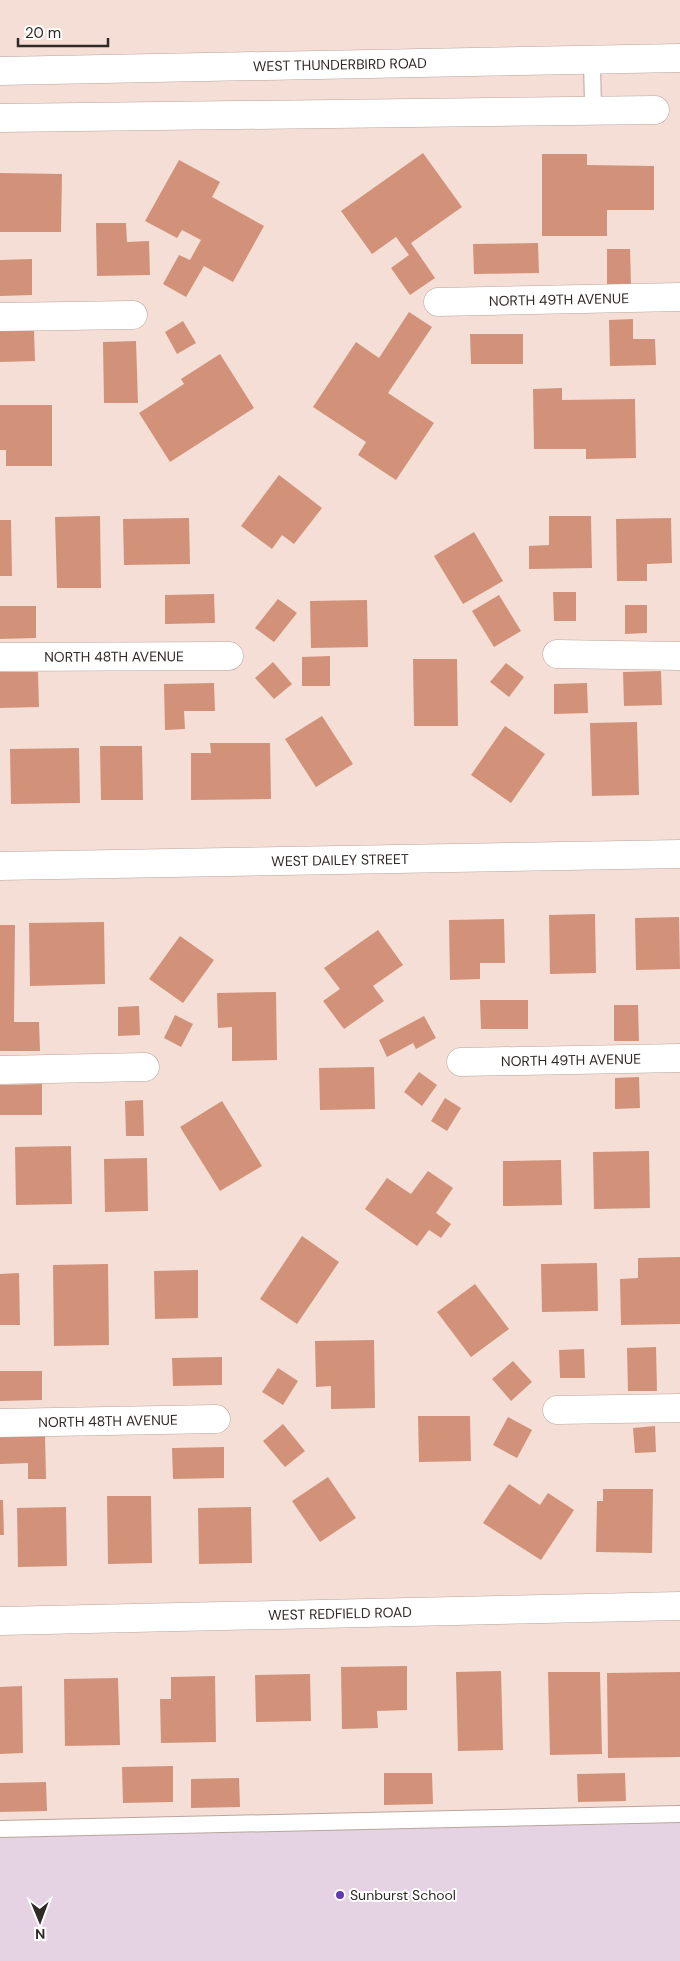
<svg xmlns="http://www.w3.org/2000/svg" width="680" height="1961" font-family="'DM Sans',sans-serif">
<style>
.education{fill:#e5d3e3}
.building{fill:#d29279}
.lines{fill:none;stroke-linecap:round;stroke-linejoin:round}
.lane-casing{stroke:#b9a59d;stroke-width:18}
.street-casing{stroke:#b9a59d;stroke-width:29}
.secondary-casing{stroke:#b9a59d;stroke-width:29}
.lane{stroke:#fff;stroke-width:16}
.street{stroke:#fff;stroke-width:28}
.secondary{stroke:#fff;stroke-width:28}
.poi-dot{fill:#613ab2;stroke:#fff;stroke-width:2}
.labels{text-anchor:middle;stroke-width:4;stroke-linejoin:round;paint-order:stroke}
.street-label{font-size:14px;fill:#312926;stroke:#fff}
.poi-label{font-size:14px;fill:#312926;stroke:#fff;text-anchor:start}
</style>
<rect width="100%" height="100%" fill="#f4ded5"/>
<!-- education -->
<path class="education" d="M680,1814V1961H0V1829Z"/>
<!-- building -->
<path class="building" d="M423,153L462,207L411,243L435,278L410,295L391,268L409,255L396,237L372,254L341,211Z
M542,154H587V165L654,166V210H607V236H542Z
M179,160L220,182L212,197L264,226L233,282L204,266L186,297L163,284L179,255L190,260L201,240L182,230L177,238L145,221Z
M0,173L62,174L61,232H0Z
M96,223H126L127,242L149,241L150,275L97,276Z
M538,243L539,273L474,274L473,244Z
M607,249H630L631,285H607Z
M32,259V295L0,296V260Z
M409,312L432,327L388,393L434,423L396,480L358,455L366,442L313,407L356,342L379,358Z
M633,319V339H655L656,365L610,366L609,320Z
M183,321L196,343L177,354L165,332Z
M0,330H34L35,361L0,362Z
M470,334H523V364H471Z
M136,341L138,403H104L103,342Z
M220,354L254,408L170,462L139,413L184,384L181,379Z
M562,388V400L635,399L636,458L586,459V449H534L533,389Z
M0,405H52V466H6V450H0Z
M279,475L322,508L294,544L282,535L272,549L241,526Z
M100,516L101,588H57L55,517Z
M549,516H591L592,568L529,569V546L549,545Z
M189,518L190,564L124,565L123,519Z
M671,518L672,563L647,564V581H617L616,519Z
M0,520H11L12,576H0Z
M474,532L503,581L463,604L434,556Z
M553,592H576V621H554Z
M214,594L215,623L165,624V595Z
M499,595L521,631L494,647L472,611Z
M278,599L297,613L274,642L255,628Z
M367,600L368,647L311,648L310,601Z
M625,605H647V633L625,634Z
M0,606H36V638L0,639Z
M330,656V686H302V657Z
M413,659H457L458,726H414Z
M273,662L292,684L274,699L255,678Z
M506,663L524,677L509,697L490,682Z
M661,671L662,705L624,706L623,672Z
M0,672H38L39,707L0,708Z
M214,683L215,711H184L185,729L165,730L164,684Z
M587,683L588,713L554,714V684Z
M322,716L353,764L316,787L285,739Z
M637,722L639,795L592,796L590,723Z
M505,726L545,754L511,803L471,775Z
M210,743H270L271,799L191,800V753H211Z
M100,746H142L143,800H101Z
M79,748L80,803L11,804L10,749Z
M595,914L596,973L550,974L549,915Z
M679,917L680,969L636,970L635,918Z
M504,919L505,963H480V979L450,980L449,920Z
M104,922L105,984L30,986L29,923Z
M0,925H15L14,1022H39L40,1051H0Z
M378,930L403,965L373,986L384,1001L344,1029L323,1001L340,989L324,968Z
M180,936L214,960L183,1003L149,979Z
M276,992L277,1060L232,1061V1027L218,1028L217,993Z
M480,1000H528V1029H481Z
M614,1005H638L639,1041H614Z
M139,1006L140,1035L118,1036V1007Z
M175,1015L193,1024L181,1047L164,1038Z
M424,1016L436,1038L416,1049L413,1043L387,1057L379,1040Z
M374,1067L375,1109L320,1110L319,1068Z
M419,1072L437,1085L422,1106L404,1092Z
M639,1077L640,1108L615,1109V1078Z
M42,1084V1115H0V1085Z
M445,1098L461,1108L447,1131L431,1121Z
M143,1100L144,1136H126L125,1101Z
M222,1101L262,1166L220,1191L180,1127Z
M71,1146L72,1204L16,1205L15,1147Z
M649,1151L650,1208L594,1209L593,1152Z
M147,1158L148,1211L105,1212L104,1159Z
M561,1160L562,1205L503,1206V1161Z
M428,1171L453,1188L436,1213L451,1224L441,1238L429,1230L417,1246L365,1209L387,1178L411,1194Z
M302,1236L339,1262L297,1324L260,1299Z
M680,1257V1324L621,1325L620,1279L638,1278V1258Z
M597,1263L598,1311L542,1312L541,1264Z
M108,1264L109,1345L54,1346L53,1265Z
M198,1270V1318L155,1319L154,1271Z
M19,1273L20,1325H0V1274Z
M475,1284L509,1329L471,1357L437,1312Z
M374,1340L375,1408L331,1409V1386L316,1387L315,1341Z
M656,1347L657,1391H628L627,1348Z
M584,1349L585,1378H560L559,1350Z
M222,1357V1385L173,1386L172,1358Z
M513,1361L532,1382L511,1401L492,1379Z
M278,1368L298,1381L283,1405L262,1392Z
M0,1371H42V1400L0,1401Z
M418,1416H470L471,1461L419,1462Z
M508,1417L532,1430L517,1458L493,1445Z
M283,1424L305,1451L285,1467L263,1441Z
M655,1426L656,1452L635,1453L633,1428Z
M45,1434L46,1479H28V1463L0,1464V1435Z
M224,1447V1478L173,1479L172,1448Z
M328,1477L356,1518L320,1542L292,1501Z
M509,1484L540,1505L548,1493L574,1510L541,1560L483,1523Z
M603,1489H653L652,1553L596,1552L597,1501H603Z
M107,1496H151L152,1563L108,1564Z
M0,1500H3L4,1535H0Z
M66,1507L67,1566L18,1567L17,1508Z
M251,1507L252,1563L199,1564L198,1508Z
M407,1666V1710L377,1711L378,1728L342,1729L341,1667Z
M501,1671L503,1750L458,1751L456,1672Z
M548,1672H600L602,1754L550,1755Z
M680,1672V1757L608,1758L607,1673Z
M310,1674L311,1721L256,1722L255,1675Z
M215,1676L216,1742L161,1743L160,1699H171V1677Z
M118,1678L120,1745L65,1746L64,1679Z
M22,1686L23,1753L0,1754V1687Z
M173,1766V1802L123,1803L122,1767Z
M384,1773H432L433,1804L384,1805Z
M625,1773L626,1801L578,1802L577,1774Z
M239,1778L240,1807L191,1808V1779Z
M46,1782L47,1811L0,1812V1783Z"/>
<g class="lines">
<!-- lane casing -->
<g class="lane-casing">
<path id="lane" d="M592,60L593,110
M0,1829L680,1814"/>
</g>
<!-- street casing -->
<g class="street-casing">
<g id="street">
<path d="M0,118L655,110"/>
<path id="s1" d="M438,302L680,297"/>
<path d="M0,317L133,315"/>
<path d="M557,654L680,656"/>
<path id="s2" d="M0,657L229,656"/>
<path id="s3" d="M0,866L680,854"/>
<path id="s4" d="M461,1062L680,1058"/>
<path d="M0,1070L145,1067"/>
<path d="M557,1410L680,1408"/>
<path id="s5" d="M0,1423L216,1419"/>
<path id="s6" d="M0,1621L680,1606"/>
</g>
</g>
<!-- secondary casing -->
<g class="secondary-casing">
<g id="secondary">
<path id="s7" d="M0,71L680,58"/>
</g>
</g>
<!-- lane -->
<use href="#lane" class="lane"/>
<!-- street -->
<use href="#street" class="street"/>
<!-- secondary -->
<use href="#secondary" class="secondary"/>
</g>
<!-- markers -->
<circle class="poi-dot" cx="340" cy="1895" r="5"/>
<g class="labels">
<!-- street labels -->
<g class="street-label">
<text dy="5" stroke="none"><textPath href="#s7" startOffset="340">WEST THUNDERBIRD ROAD</textPath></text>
<text dy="5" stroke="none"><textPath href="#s1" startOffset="121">NORTH 49TH AVENUE</textPath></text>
<text dy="5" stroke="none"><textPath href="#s2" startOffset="114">NORTH 48TH AVENUE</textPath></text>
<text dy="5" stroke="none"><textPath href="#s3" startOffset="340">WEST DAILEY STREET</textPath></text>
<text dy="5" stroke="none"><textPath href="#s4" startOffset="110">NORTH 49TH AVENUE</textPath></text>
<text dy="5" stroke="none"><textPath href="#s5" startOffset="108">NORTH 48TH AVENUE</textPath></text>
<text dy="5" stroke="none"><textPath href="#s6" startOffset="340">WEST REDFIELD ROAD</textPath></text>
</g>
<!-- poi labels -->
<g class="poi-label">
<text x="350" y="1900">Sunburst School</text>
</g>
</g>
<!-- north arrow -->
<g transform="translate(40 1921) rotate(179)" stroke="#ffffff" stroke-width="4" paint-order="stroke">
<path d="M0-4L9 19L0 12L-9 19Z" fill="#312926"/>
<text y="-8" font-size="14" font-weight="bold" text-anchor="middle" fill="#312926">N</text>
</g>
<!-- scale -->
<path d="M18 38v8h90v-8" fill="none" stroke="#312926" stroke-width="2.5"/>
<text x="25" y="38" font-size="15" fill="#312926" stroke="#ffffff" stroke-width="4" paint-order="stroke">20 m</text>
</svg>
